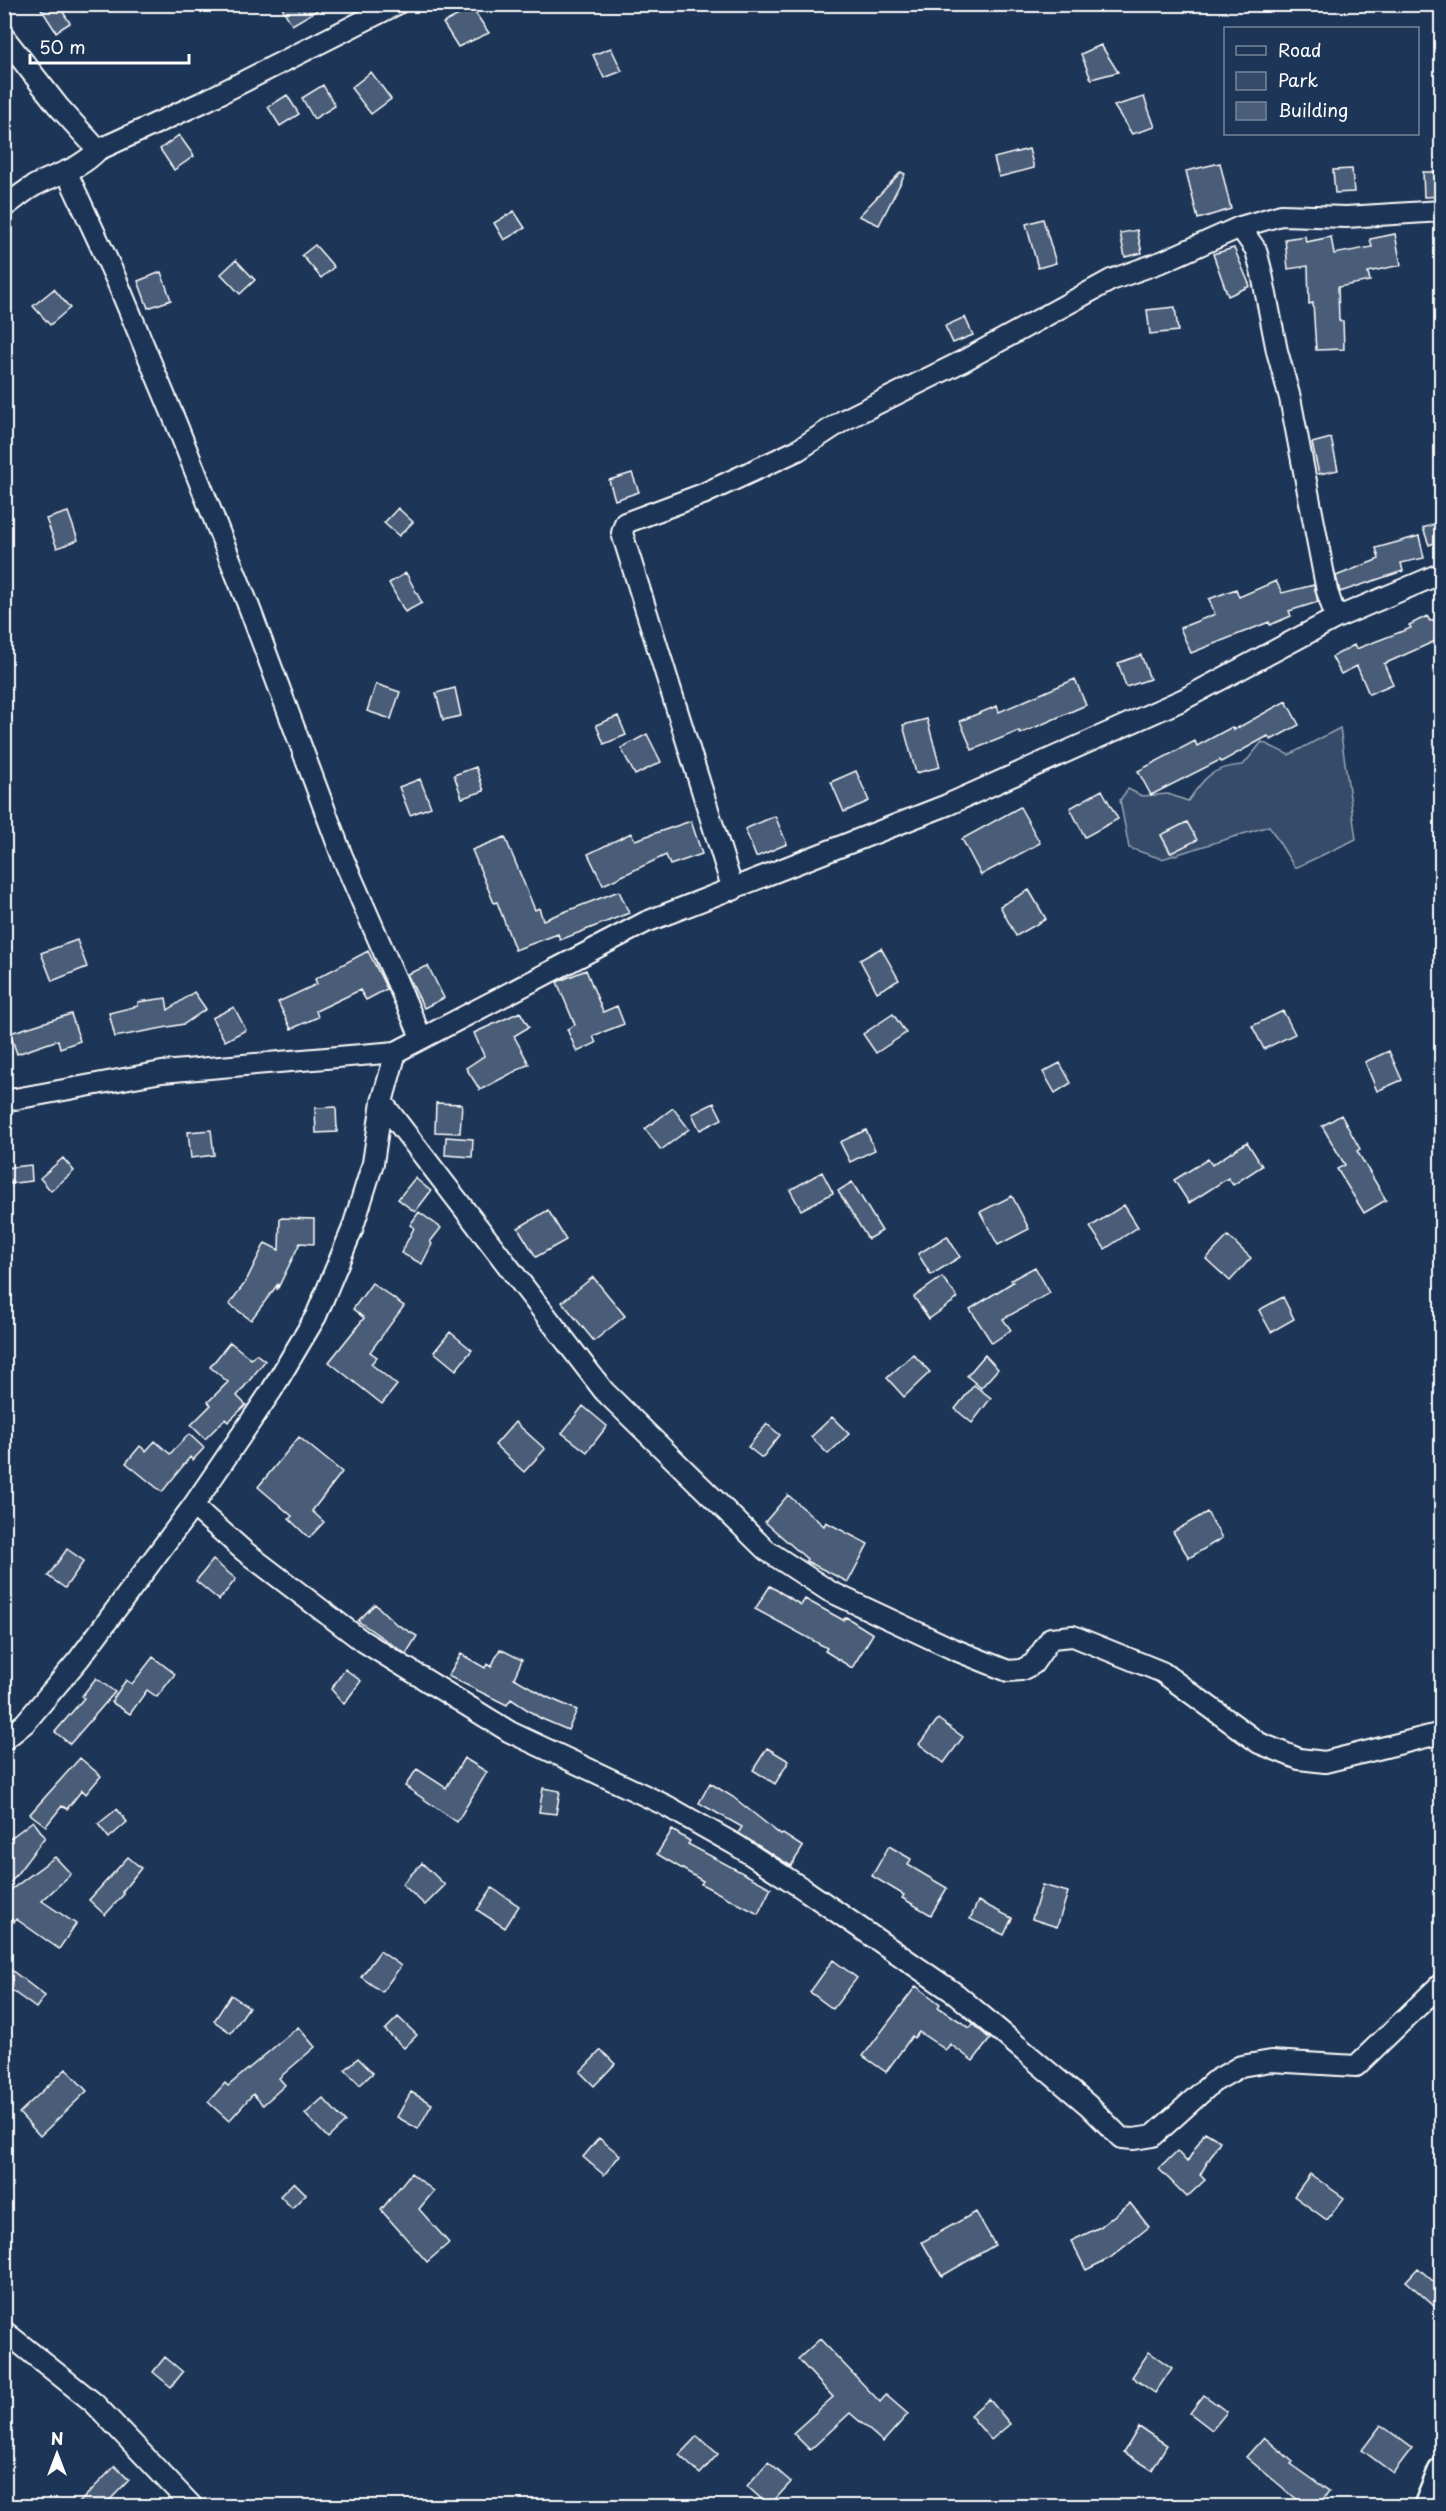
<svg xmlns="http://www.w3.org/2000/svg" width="1446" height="2511" font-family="'Playpen Sans',sans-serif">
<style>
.green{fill:#364b69;stroke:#9aa5b4;stroke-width:1.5;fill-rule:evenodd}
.building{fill:#4a5d79;stroke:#fff;stroke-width:1.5}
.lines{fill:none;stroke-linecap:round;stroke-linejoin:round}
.street-casing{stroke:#fff;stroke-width:24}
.secondary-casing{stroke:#fff;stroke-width:32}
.street{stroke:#1d3557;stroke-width:20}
.secondary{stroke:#1d3557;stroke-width:27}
</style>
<rect width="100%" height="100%" fill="#1d3557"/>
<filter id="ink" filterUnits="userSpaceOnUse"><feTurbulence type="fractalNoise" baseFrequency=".0167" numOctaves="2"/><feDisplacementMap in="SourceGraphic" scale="12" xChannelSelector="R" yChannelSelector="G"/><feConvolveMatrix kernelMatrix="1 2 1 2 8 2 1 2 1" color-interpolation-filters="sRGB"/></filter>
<g filter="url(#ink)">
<!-- green -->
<path class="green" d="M1340,728L1356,839L1295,868L1269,826L1162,859L1129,848L1120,800L1128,789L1142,796L1168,794L1188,801C1205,777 1212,767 1243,765L1262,742L1289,755ZM1187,822L1196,840L1170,853L1161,835Z"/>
<!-- building -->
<path class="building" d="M38,4H58L70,23L56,32Z
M280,4H328L292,25Z
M472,8L489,33L458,47L443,23Z
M1101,45L1118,72L1091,79L1081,54Z
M611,48L622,71L604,78L593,55Z
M371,72L391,99L371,114L351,88Z
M323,85L335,106L314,119L302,98Z
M287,95L299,114L280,126L268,107Z
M1144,97L1155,127L1132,134L1114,106Z
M179,135L194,156L174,170L160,149Z
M1029,149L1034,168L999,177L994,158Z
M1220,163L1231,209L1198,219L1186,171Z
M1352,169L1354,192L1335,193L1333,170Z
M901,172L905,174L879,225L859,216Z
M1423,172H1442V196L1424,197Z
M514,211L525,228L504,240L494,223Z
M1043,219L1056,263L1038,268L1026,224Z
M1137,230L1142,253L1125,257L1120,233Z
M1395,234L1401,265L1368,272L1370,281L1338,287L1339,321H1343L1344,349L1316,350L1313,303L1309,304L1308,266L1288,269L1285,239L1305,236L1306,242L1331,237L1334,254L1372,247L1370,239Z
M315,245L334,267L321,278L302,255Z
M1234,248L1250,286L1228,296L1213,254Z
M236,260L255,280L240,294L221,274Z
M161,272L171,300L148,308L138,281Z
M54,289L70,308L50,325L33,306Z
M1175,307L1178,331L1150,334L1147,310Z
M965,317L973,335L953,343L945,326Z
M1331,438L1338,470L1319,474L1312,443Z
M632,473L639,492L615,500L609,480Z
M398,508L413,522L399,536L384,523Z
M68,512L78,540L57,548L46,519Z
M1442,521V540L1429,545L1423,528Z
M1419,536L1424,558L1401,563L1403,571L1340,592L1336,576L1379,559L1376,548Z
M406,573L422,603L405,612L389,583Z
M1276,581L1282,593L1314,585L1318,602L1289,611L1291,616L1270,625L1269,622L1191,653L1180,628L1215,614L1209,599L1236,589L1239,597Z
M1427,616L1430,621L1442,616V638L1384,664L1393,684L1369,694L1357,666L1341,674L1332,657L1354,645L1356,649L1411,628L1409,625Z
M1141,655L1150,679L1126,687L1118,663Z
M1075,679L1086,705L1020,734L1019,731L972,750L960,721L997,706L999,712Z
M376,684L400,692L391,719L367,711Z
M455,688L461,716L443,720L436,693Z
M1286,701L1299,725L1271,740L1268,736L1221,762L1220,760L1151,795L1138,771L1195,741L1197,746L1232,727L1234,730Z
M618,716L626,735L604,744L596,725Z
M927,719L940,767L916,773L903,725Z
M647,734L661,762L635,775L621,748Z
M476,767L484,791L462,798L454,775Z
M856,771L869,801L844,812L831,782Z
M420,779L431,807L410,815L399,787Z
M1102,790L1118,819L1085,837L1070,808Z
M1020,807L1040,843L981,875L962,839Z
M775,816L787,844L756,857L745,829Z
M691,821L702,854L670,865L666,855L603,885L588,854L631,833L635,840Z
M1187,822L1197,840L1171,853L1161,835Z
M505,837L535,910L539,908L543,920L619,891L629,913L560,940L558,934L515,950L497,902L494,903L472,850Z
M1029,890L1046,919L1016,936L1000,906Z
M77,940L87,967L52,981L41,953Z
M881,948L899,980L877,992L860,960Z
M368,951L387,989L366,1000L360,990L316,1011L318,1017L291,1029L278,1002L317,984L315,979Z
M428,966L444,998L424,1008L407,974Z
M586,970L603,1012L617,1006L624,1024L593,1036L596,1043L577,1052L567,1029L575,1025L557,982Z
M194,992L206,1009L184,1024L115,1037L109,1013L138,1006V1002L166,998L168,1010Z
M234,1007L246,1030L225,1041L212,1018Z
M1283,1011L1295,1034L1264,1049L1252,1026Z
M520,1012L529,1027L514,1036L529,1064L480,1090L466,1068L484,1056L474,1033Z
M71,1014L80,1041L60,1048L58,1040L17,1054L10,1033Z
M893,1014L906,1033L876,1053L863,1034Z
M1389,1051L1402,1080L1377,1091L1365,1062Z
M1060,1063L1071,1083L1055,1093L1043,1072Z
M436,1103L462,1104L460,1133L435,1132Z
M714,1103L722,1119L700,1130L692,1114Z
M336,1107L337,1132L316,1133L315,1108Z
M673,1108L689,1129L661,1150L645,1129Z
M1341,1115L1360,1149L1357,1151L1386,1200L1364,1213L1337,1169L1345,1165L1322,1126Z
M211,1130L214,1155L191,1158L188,1132Z
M866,1130L875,1150L850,1162L840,1142Z
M446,1137L473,1139L472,1157L445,1155Z
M1247,1142L1262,1166L1233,1185L1228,1178L1189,1203L1174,1180L1208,1159L1212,1165Z
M63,1158L74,1171L51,1191L40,1178Z
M31,1165L32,1181L6,1184L4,1168Z
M822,1172L833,1193L801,1210L790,1190Z
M415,1178L431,1191L415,1212L398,1199Z
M852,1182L882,1231L868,1239L838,1191Z
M1012,1196L1029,1229L998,1245L980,1212Z
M1124,1205L1138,1227L1105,1249L1090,1227Z
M548,1210L566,1240L536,1257L518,1228Z
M419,1212L441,1228L430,1242L432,1244L422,1264L401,1253L414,1228L410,1225Z
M280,1218L314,1219V1244L300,1243L277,1290L278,1284L251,1320L229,1304L245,1283L265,1243L279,1250Z
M947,1236L960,1257L931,1275L918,1254Z
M1228,1236L1251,1258L1230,1281L1206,1259Z
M1035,1267L1050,1293L1003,1319L1011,1330L992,1343L970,1309L1013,1282L1011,1280Z
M593,1277L625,1316L594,1341L562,1302Z
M942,1277L958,1298L929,1319L914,1297Z
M372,1283L404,1306L370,1352L377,1357L371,1364L397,1385L382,1404L329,1362L364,1318L353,1309Z
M1283,1297L1294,1319L1271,1332L1259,1310Z
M450,1332L472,1350L456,1370L434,1352Z
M230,1342L251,1359L256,1354L265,1361L237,1396L246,1405L228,1422L225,1419L205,1439L191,1425L211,1405L208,1402L228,1382L210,1367Z
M913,1354L930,1372L904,1397L887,1378Z
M985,1355L998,1369L981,1388L967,1376Z
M974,1385L991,1398L972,1423L955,1409Z
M583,1406L607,1426L587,1452L562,1433Z
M832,1417L849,1434L828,1454L811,1437Z
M515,1422L545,1449L524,1472L495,1445Z
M767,1424L780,1435L762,1458L748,1447Z
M189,1434L204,1448L193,1460L190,1457L162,1492L126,1463L140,1446L146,1451L155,1441L170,1454Z
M299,1437L342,1472L312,1511L324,1522L309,1538L289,1519L292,1516L258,1487Z
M788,1495L824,1526L826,1522L868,1544L848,1582L806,1561L807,1559L765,1522Z
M1207,1512L1222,1538L1189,1558L1173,1532Z
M67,1549L84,1561L65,1588L48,1576Z
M213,1560L236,1579L219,1600L196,1581Z
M770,1586L801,1605L805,1599L843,1620L846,1617L873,1634L852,1668L825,1651L827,1648L755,1609Z
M375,1604L396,1624L417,1636L406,1654L358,1621Z
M500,1649L522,1660L514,1678L547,1697L577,1710L568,1730L540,1718L511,1699L507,1705L448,1676L461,1654L485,1668L487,1664L491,1667Z
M153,1657L175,1674L157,1697L147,1690L130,1714L111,1702L126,1680L132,1684Z
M345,1669L361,1681L344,1704L331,1689Z
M96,1678L115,1692L70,1744L55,1732L84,1698L82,1696Z
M938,1719L963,1737L944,1763L919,1744Z
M767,1748L789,1761L775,1784L753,1770Z
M80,1758L101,1776L86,1794L82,1790L67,1809L62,1806L46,1826L30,1814Z
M464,1758L487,1772L457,1822L405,1786L417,1769L446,1788Z
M710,1783L733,1797L781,1835L783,1834L803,1847L791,1866L738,1833L742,1827L699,1803Z
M543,1788L560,1791L556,1814L539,1812Z
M117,1809L127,1822L109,1838L98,1824Z
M33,1821L45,1837L4,1891V1843Z
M672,1830L690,1841L688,1844L771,1888L758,1914L701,1884L703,1881L657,1854Z
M889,1846L911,1859L908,1865L947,1888L931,1915L902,1898L904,1895L872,1876Z
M55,1857L71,1874L42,1901L76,1924L59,1949L16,1919L14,1922L4,1911V1895Z
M128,1857L141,1868L122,1892L124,1894L105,1915L89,1900Z
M422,1863L445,1885L425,1905L402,1884Z
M1042,1885L1068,1892L1057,1927L1032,1919Z
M492,1888L519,1906L505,1928L477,1910Z
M978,1901L1012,1918L1004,1935L970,1919Z
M380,1951L401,1966L382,1992L361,1977Z
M833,1960L857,1978L833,2009L810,1992Z
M6,1966L45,1996L36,2008L4,1985Z
M916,1986L940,2004L938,2007L970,2028L973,2024L990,2039L973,2061L950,2044L946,2050L919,2032L914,2038L912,2036L886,2072L863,2056Z
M231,1995L249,2007L231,2033L214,2021Z
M398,2017L417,2035L404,2048L385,2030Z
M298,2027L315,2047L279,2078L285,2085L263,2105L253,2094L229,2121L208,2102L225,2083L228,2086Z
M601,2050L615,2064L594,2086L580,2072Z
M358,2058L373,2073L360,2085L345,2070Z
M66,2069L87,2091L40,2136L19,2113Z
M411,2092L432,2104L418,2129L397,2117Z
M323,2098L345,2122L328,2138L305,2114Z
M1205,2132L1220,2141L1200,2175L1205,2180L1187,2197L1159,2169L1177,2151L1187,2162Z
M599,2138L620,2155L604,2175L583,2157Z
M411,2173L434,2191L419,2209L449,2243L427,2262L381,2210Z
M1310,2174L1344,2198L1327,2220L1294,2196Z
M294,2182L306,2194L292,2208L280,2196Z
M1130,2203L1149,2227L1110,2258L1086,2270L1071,2241L1100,2227Z
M976,2212L995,2245L942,2276L922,2242Z
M1418,2268L1442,2289V2313L1406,2281Z
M820,2339L880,2402L886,2395L908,2414L883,2442L850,2413L810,2450L793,2433L833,2397L798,2359Z
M1149,2352L1172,2368L1155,2393L1132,2377Z
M165,2357L183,2372L171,2387L153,2372Z
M1204,2395L1227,2412L1212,2430L1190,2413Z
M989,2399L1010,2424L991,2440L970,2415Z
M1381,2425L1412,2448L1393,2473L1362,2450Z
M1139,2427L1167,2445L1152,2470L1124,2452Z
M697,2436L718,2454L700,2474L679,2455Z
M1264,2437L1293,2462L1291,2464L1329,2491L1318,2506H1305L1246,2457Z
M768,2462L791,2482L769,2506L747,2486Z
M115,2466L129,2480L104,2506H76Z"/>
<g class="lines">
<!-- street casing -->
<g class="street-casing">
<path id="street" d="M4,37L58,106L98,150
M67,173L116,279L176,423L249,607L342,856L421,1037
M4,207C13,201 22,193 32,187C56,173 77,172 98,150L205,101L397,4
M1240,227L1281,215L1346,217L1442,211
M733,890L622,533L625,523L703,494L798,450L844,420L963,361L1111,280L1164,261L1240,227L1256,250L1262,274L1277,351L1290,398L1327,591L1336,618
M4,1101L162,1072L396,1052L646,922L947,805L1182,700L1336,618L1442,573
M382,1102L604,1391L766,1550L829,1591L953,1649L1008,1671L1021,1670L1033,1664L1051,1638L1073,1636L1162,1672L1259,1743L1299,1759L1325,1762L1442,1733
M193,1506L244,1551L361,1640L510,1732L665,1805L736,1845L805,1890L956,1994L1088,2105L1121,2138L1134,2139L1153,2136L1213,2082L1241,2066L1271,2061L1356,2066L1442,1983
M4,1740L25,1723L79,1659L193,1506L272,1390L316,1316L352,1230L373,1163L382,1102L396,1052
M4,2331L94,2403L192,2506"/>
</g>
<!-- secondary casing -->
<g class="secondary-casing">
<path id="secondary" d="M1428,2506L1442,2472"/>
</g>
<!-- street -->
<use href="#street" class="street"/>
<!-- secondary -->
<use href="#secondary" class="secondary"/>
</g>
</g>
<!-- margin -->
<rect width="1446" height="2511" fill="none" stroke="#1d3557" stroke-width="24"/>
<rect x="12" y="12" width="1422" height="2487" fill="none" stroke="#fff" stroke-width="2" filter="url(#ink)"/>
<!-- legend -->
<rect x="1224" y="27" width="195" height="108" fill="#1d3557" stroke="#77869a" stroke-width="1.5"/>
<rect x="1236" y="46" width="30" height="9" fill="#1d3557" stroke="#77869a" stroke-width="1.5"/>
<text x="1278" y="57" font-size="18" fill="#ffffff">Road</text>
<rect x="1236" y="72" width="30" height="18" fill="#364b69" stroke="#77869a" stroke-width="1.5"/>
<text x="1278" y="87" font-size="18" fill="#ffffff">Park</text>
<rect x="1236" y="102" width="30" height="18" fill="#4a5d79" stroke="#77869a" stroke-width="1.5"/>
<text x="1278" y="117" font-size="18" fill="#ffffff">Building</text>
<!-- north arrow -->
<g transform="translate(57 2454)" stroke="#1d3557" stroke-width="4.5" paint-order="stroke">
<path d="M0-4.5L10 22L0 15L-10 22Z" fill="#ffffff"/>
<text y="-9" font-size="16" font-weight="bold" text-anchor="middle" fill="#ffffff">N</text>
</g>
<!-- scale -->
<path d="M30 54v9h159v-9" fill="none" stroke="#ffffff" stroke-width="3"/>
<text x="39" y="54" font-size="18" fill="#ffffff" stroke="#1d3557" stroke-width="4.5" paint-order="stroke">50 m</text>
</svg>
